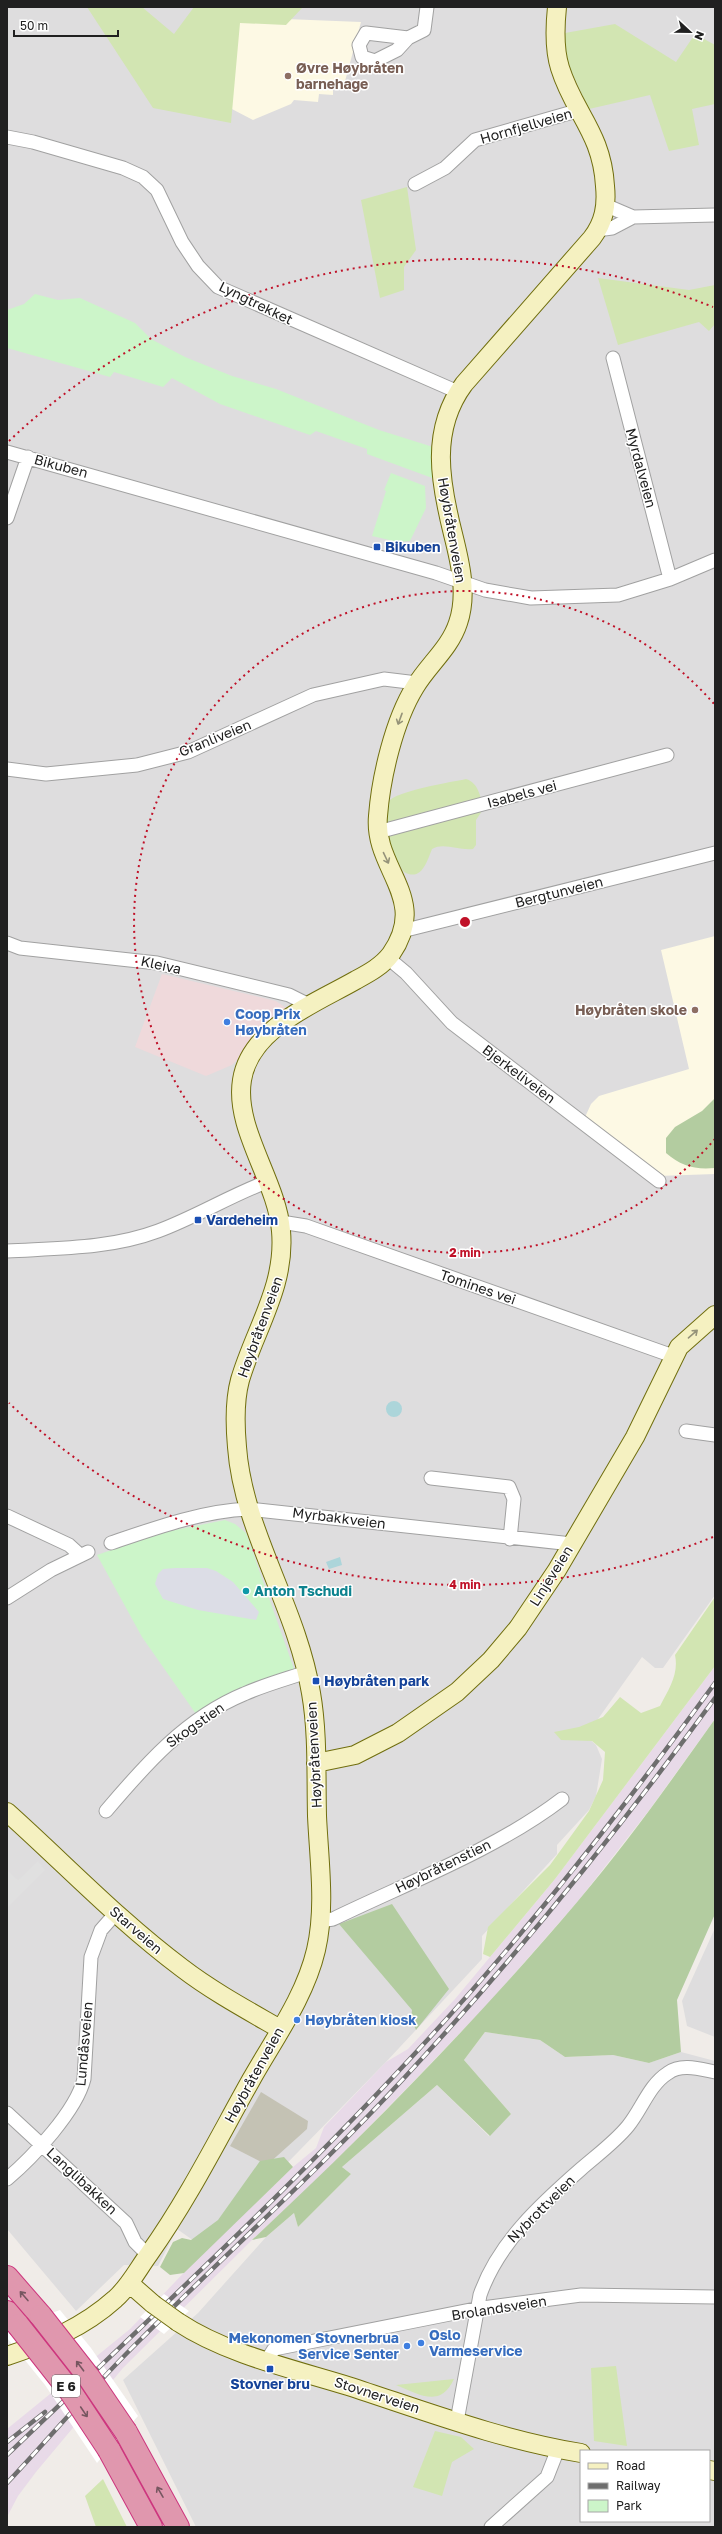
<svg xmlns="http://www.w3.org/2000/svg" width="722" height="2534" font-family="'Golos Text',sans-serif">
<style>
.residential{fill:#deddde;fill-rule:evenodd}
.commercial{fill:#efd9db}
.industrial{fill:#e8dae8}
.education{fill:#fdf9e4}
.construction{fill:#c4c2b4}
.grass{fill:#d2e5b2}
.forest{fill:#b3cca0}
.park{fill:#ccf5c9}
.parking{fill:#e0e0e0}
.plaza{fill:#dcdde6}
.water{fill:#acd5da}
.pier{fill:#fff}
.lines{fill:none;stroke-linecap:round;stroke-linejoin:round}
.street-casing{stroke:#a1a1a1;stroke-width:15}
.secondary-casing{stroke:#706e0e;stroke-width:20}
.highway-casing{stroke:#cd367e;stroke-width:24}
.street{stroke:#fff;stroke-width:13}
.secondary{stroke:#f5f1c1;stroke-width:18}
.highway{stroke:#e097ae;stroke-width:22}
.rail-casing{stroke:#6e6e6e;stroke-width:4.5}
.rail{stroke:#fff;stroke-width:3;stroke-dasharray:9;stroke-linecap:butt}
.secondary-bridge-casing{stroke:#706e0e;stroke-width:20;stroke-linecap:butt}
.highway-bridge-casing{stroke:#cd367e;stroke-width:24;stroke-linecap:butt}
.secondary-bridge{stroke:#f5f1c1;stroke-width:18}
.highway-bridge{stroke:#e097ae;stroke-width:22}
.oneway{stroke:#959379}
.oneway2{stroke:#765660}
.ring{fill:none;stroke:#c01128;stroke-width:2;stroke-dasharray:2 4}
.education-dot{fill:#8d6e63;stroke:#fff;stroke-width:1.5}
.transit-dot{fill:#1a4fb4;stroke:#fff;stroke-width:1.5}
.shop-dot{fill:#3f7fe0;stroke:#fff;stroke-width:1.5}
.culture-dot{fill:#0f9aa8;stroke:#fff;stroke-width:1.5}
.labels{text-anchor:middle;stroke-width:3;stroke-linejoin:round;paint-order:stroke}
.shield{fill:#fff;stroke:#636363;stroke-width:1}
.shield-label{font-size:13px;font-weight:bold;fill:#202020}
.education-label{font-size:14px;font-weight:bold;fill:#785e54;stroke:#fff;text-anchor:start}
.street-label{font-size:14px;fill:#202020;stroke:#fff}
.transit-label{font-size:14px;font-weight:bold;fill:#164399;stroke:#fff;text-anchor:start}
.shop-label{font-size:14px;font-weight:bold;fill:#366cbe;stroke:#fff;text-anchor:start}
.culture-label{font-size:14px;font-weight:bold;fill:#0d838f;stroke:#fff;text-anchor:start}
.centre{fill:#c01128;stroke:#fff;stroke-width:2}
.ring-label{font-size:12px;text-anchor:middle;font-weight:bold;fill:#c01128;stroke:#fff;stroke-width:3;stroke-linejoin:round;paint-order:stroke}
</style>
<rect width="100%" height="100%" fill="#f0ece8"/>
<!-- residential -->
<path class="residential" d="M7,7H715V1595L663,1668H655L642,1657L586,1736L596,1745L602,1759L596,1796L589,1810L557,1845V1854L482,1936V1959L386,2062L204,2248L177,2229L158,2266L124,2265L76,2311L7,2229Z
M715,1928V2037L687,2026L682,2001Z
M485,2032L540,2040L565,2057L613,2055L649,2063L681,2052L715,2061V2527H196L123,2380L198,2313L266,2237L294,2213L298,2227L351,2174L342,2167L437,2085L489,2136L511,2114L464,2060ZM581,2451H709V2521H581Z"/>
<!-- commercial -->
<path class="commercial" d="M162,974L276,1001L286,1008L232,1065L206,1076L135,1047Z"/>
<!-- industrial -->
<path class="industrial" d="M715,1666V1719L650,1809L579,1900L486,2006L410,2085L319,2178L252,2240L123,2368L36,2472L18,2496L7,2517V2429L130,2329L197,2259L293,2167L316,2148L324,2127L386,2062L408,2049L455,1999L555,1879Z"/>
<!-- education -->
<path class="education" d="M237,17L361,22L344,85H333V95L319,94L318,102L294,100L291,104L253,120L228,107Z
M715,936V1174L658,1176L586,1119V1115L591,1104L599,1096L689,1069L661,950Z"/>
<!-- construction -->
<path class="construction" d="M261,2092L308,2121L307,2129L267,2165L230,2146Z"/>
<!-- grass -->
<path class="grass" d="M87,7H142L174,34L194,7H303L286,25L240,23L231,123L153,108Z
M615,24L676,62L695,34L715,45V104L692,109L699,145L669,151L650,95L589,109L565,58V33Z
M407,187L416,250L404,267V290L380,298L361,200Z
M598,278L689,290L715,285V324L709,331L699,322L618,345Z
M466,779C479,783 480,797 484,808L476,820V845L473,849C459,851 444,842 432,849C427,861 422,882 404,872C394,856 377,821 388,802C395,791 452,782 466,779Z
M715,1597V1666L555,1879L490,1957L483,1954L488,1927L550,1865L589,1811L603,1780L605,1752L592,1741L561,1740L554,1732L579,1727L603,1717L620,1697L641,1713L660,1706C669,1689 679,1674 675,1655Z
M616,2366L627,2446L594,2441L591,2368Z
M454,2379C440,2409 419,2394 396,2385Z
M435,2431L461,2437L474,2449L452,2462L442,2496L413,2487Z
M103,2479L127,2527H96L85,2496Z"/>
<!-- forest -->
<path class="forest" d="M715,1098V1168C695,1170 681,1166 666,1153V1138L675,1127L702,1111Z
M715,1719V1914L677,2000L681,2052L649,2063L613,2055L565,2057L540,2040L485,2032L464,2060L511,2114L490,2136L437,2085L342,2167L351,2174L298,2227L294,2213L266,2237L252,2240C367,2133 476,2021 578,1901C627,1843 671,1781 715,1719Z
M392,1904L449,1989L416,2030L411,2018L412,2010L339,1924Z
M284,2157L293,2167L184,2273L170,2275L160,2267L173,2242L182,2238L191,2240L218,2220L260,2161Z"/>
<!-- park -->
<path class="park" d="M35,294L58,300L80,298L135,323L151,339L185,357L232,376L276,389L379,430L433,447L435,479L367,454V449L316,431L310,435L220,404L172,378L163,387L114,372L110,377L7,348V310L24,304Z
M391,473L425,486L426,508L410,541L398,542L372,536L386,491L384,490Z
M225,1520L235,1524L246,1533L294,1669L292,1673L196,1714L142,1637L97,1555L160,1533Z"/>
<!-- parking -->
<path class="parking" d="M38,1861L45,1870L7,1908V1870L18,1880Z"/>
<!-- plaza -->
<path class="plaza" d="M175,1568H207L216,1571L233,1582L259,1612L256,1620L198,1610L163,1599L155,1584L158,1574L163,1569Z"/>
<!-- water -->
<path class="water" d="M386 1409a8 8 0 1 1 16 0a8 8 0 1 1-16 0Z
M340,1557L342,1565L329,1569L326,1562Z"/>
<!-- pier -->
<path class="pier" d="M164,2294L189,2311L164,2334L140,2317Z
M60,2310L91,2348L138,2416L97,2463L45,2385L7,2338V2329Z"/>
<g class="lines">
<!-- street casing -->
<g class="street-casing">
<path id="street" d="M408,38L366,33L359,45L362,57L375,61L397,50L408,38L424,30L427,7
M7,137L33,142L123,168L143,177L157,190L182,242L198,266L218,287L458,392
M415,184L445,168L475,140L580,110
M633,217L715,215
M597,230L612,228L633,217L605,205
M613,358L670,579
M7,452L436,573L485,590L531,598L618,595L670,579L715,560
M7,518L28,457
M7,769L46,774L137,765L188,752L313,695L384,679L417,683
M378,832L667,755
M402,931L715,853
M7,943L20,948L157,963L289,995L311,1006
M388,958L406,973L452,1023L659,1181
M281,1222L306,1226L673,1356
M7,1251C57,1248 110,1249 158,1231C196,1217 231,1195 269,1181
M686,1431L715,1435
M431,1478L509,1487L514,1499L510,1539
M7,1516L69,1545L80,1555
M111,1543C155,1528 202,1511 248,1509L572,1544
M7,1598L51,1570L88,1552
M106,1811C145,1765 186,1718 244,1694C264,1685 286,1679 307,1672
M320,1921L333,1919C407,1883 497,1849 562,1799
M7,2113L126,2223L135,2242L148,2255
M7,2179C33,2157 76,2111 84,2079L91,1957L101,1930L116,1913
M267,2360L274,2349L475,2309L581,2295L715,2297
M457,2421L480,2295C498,2243 541,2204 581,2169C597,2155 615,2142 628,2126C642,2109 649,2085 668,2073C681,2063 700,2069 715,2072
M491,2527L547,2477L558,2449"/>
</g>
<!-- secondary casing -->
<g class="secondary-casing">
<path id="secondary" d="M316,1763L355,1755L398,1733L457,1692L491,1660L518,1628L557,1570L635,1437L679,1347L715,1315
M7,1812C65,1864 119,1921 182,1968C212,1991 247,2010 280,2029
M129,2283L153,2304
M178,2322C226,2354 293,2369 348,2386C425,2411 501,2440 581,2453
M7,2356C46,2343 84,2327 115,2299C129,2287 138,2269 149,2254C188,2199 218,2139 251,2080C274,2039 305,1997 316,1950C326,1907 319,1860 317,1816C316,1775 318,1733 311,1693C297,1607 243,1531 237,1447C235,1425 234,1402 240,1380C255,1329 286,1286 281,1231C277,1181 234,1129 242,1080C250,1028 316,1003 356,980C369,973 382,966 391,954C430,898 373,869 378,816C381,777 394,721 415,687C428,665 450,648 458,623C468,594 460,562 453,534C440,482 430,430 464,384L592,238C604,222 607,206 605,186C602,133 574,113 560,68C554,49 555,26 557,7
M709,2470L715,2471"/>
</g>
<!-- highway casing -->
<g class="highway-casing">
<path id="highway" d="M7,2277L41,2316
M7,2312L18,2325
M126,2432L178,2527
M109,2450L151,2527"/>
</g>
<!-- street -->
<use href="#street" class="street"/>
<!-- secondary -->
<use href="#secondary" class="secondary"/>
<!-- highway -->
<use href="#highway" class="highway"/>
<!-- rail casing -->
<g class="rail-casing">
<path id="rail" d="M7,2442L45,2412
M7,2455C150,2318 297,2183 431,2036C533,1925 626,1805 715,1683
M7,2483C52,2435 94,2385 141,2339C229,2251 321,2168 405,2077C516,1957 619,1830 715,1698"/>
</g>
<!-- rail -->
<use href="#rail" class="rail"/>
<!-- secondary-bridge casing -->
<g class="secondary-bridge-casing">
<path id="secondary-bridge" d="M153,2304L178,2322"/>
</g>
<!-- highway-bridge casing -->
<g class="highway-bridge-casing">
<path id="highway-bridge" d="M41,2316L88,2376L126,2432
M18,2325L70,2391L109,2450"/>
</g>
<!-- secondary-bridge -->
<use href="#secondary-bridge" class="secondary-bridge"/>
<!-- highway-bridge -->
<use href="#highway-bridge" class="highway-bridge"/>
</g>
<!-- one-way arrows -->
<defs><path id="oneway-shaft" d="M-6 0H5M1.5-3L5.5 0L1.5 3" fill="none" stroke-width="1.6" stroke-linecap="round" stroke-linejoin="round"/></defs>
<g class="oneway">
<use href="#oneway-shaft" transform="translate(400 719) rotate(110)"/>
<use href="#oneway-shaft" transform="translate(386 858) rotate(65)"/>
<use href="#oneway-shaft" transform="translate(693 1334) rotate(-41)"/>
</g>
<g class="oneway2">
<use href="#oneway-shaft" transform="translate(24 2296) rotate(-131)"/>
<use href="#oneway-shaft" transform="translate(80 2366) rotate(-127)"/>
<use href="#oneway-shaft" transform="translate(84 2412) rotate(56)"/>
<use href="#oneway-shaft" transform="translate(160 2492) rotate(-120)"/>
</g>
<!-- distance rings -->
<g class="ring">
<path d="M715 1139A331 331 0 1 1 715 705"/>
<path d="M713 1537A663 663 0 0 1 9 1403M9 441A663 663 0 0 1 713 307"/>
</g>
<!-- markers -->
<g class="education-dot">
<circle cx="288" cy="76" r="4"/>
<circle cx="695" cy="1010" r="4"/>
</g>
<g class="transit-dot">
<rect x="373" y="543" width="8" height="8" rx="2"/>
<rect x="194" y="1216" width="8" height="8" rx="2"/>
<rect x="312" y="1677" width="8" height="8" rx="2"/>
<rect x="266" y="2365" width="8" height="8" rx="2"/>
</g>
<g class="shop-dot">
<circle cx="227" cy="1022" r="4"/>
<circle cx="297" cy="2020" r="4"/>
<circle cx="421" cy="2343" r="4"/>
<circle cx="407" cy="2346" r="4"/>
</g>
<circle class="culture-dot" cx="246" cy="1591" r="4"/>
<g class="labels">
<!-- shield labels -->
<rect class="shield" x="52" y="2375" width="28" height="22" rx="3"/>
<g class="shield-label">
<text x="66" y="2391">E 6</text>
</g>
<!-- education labels -->
<g class="education-label">
<text x="296" y="73">Øvre Høybråten<tspan x="296" dy="16">barnehage</tspan></text>
<text x="687" y="1015" text-anchor="end">Høybråten skole</text>
</g>
<!-- street labels -->
<g class="street-label">
<text transform="translate(526 126) rotate(-16)" y="5">Hornfjellveien</text>
<text transform="translate(256 303) rotate(26)" y="5">Lyngtrekket</text>
<text transform="translate(61 466) rotate(15)" y="5">Bikuben</text>
<text transform="translate(641 468) rotate(75)" y="5">Myrdalveien</text>
<text transform="translate(452 530) rotate(80)" y="5">Høybråtenveien</text>
<text transform="translate(215 738) rotate(-22)" y="5">Granliveien</text>
<text transform="translate(522 794) rotate(-15)" y="5">Isabels vei</text>
<text transform="translate(559 892) rotate(-14)" y="5">Bergtunveien</text>
<text transform="translate(161 965) rotate(12)" y="5">Kleiva</text>
<text transform="translate(519 1074) rotate(37)" y="5">Bjerkeliveien</text>
<text transform="translate(478 1287) rotate(19)" y="5">Tomines vei</text>
<text transform="translate(260 1327) rotate(-70)" y="5">Høybråtenveien</text>
<text transform="translate(339 1518) rotate(7)" y="5">Myrbakkveien</text>
<text transform="translate(551 1576) rotate(-58)" y="5">Linjeveien</text>
<text transform="translate(195 1725) rotate(-35)" y="5">Skogstien</text>
<text transform="translate(314 1755) rotate(-93)" y="5">Høybråtenveien</text>
<text transform="translate(443 1866) rotate(-26)" y="5">Høybråtenstien</text>
<text transform="translate(136 1930) rotate(41)" y="5">Starveien</text>
<text transform="translate(84 2044) rotate(-85)" y="5">Lundåsveien</text>
<text transform="translate(254 2075) rotate(-61)" y="5">Høybråtenveien</text>
<text transform="translate(82 2181) rotate(43)" y="5">Langlibakken</text>
<text transform="translate(541 2209) rotate(-45)" y="5">Nybrottveien</text>
<text transform="translate(499 2308) rotate(-9)" y="5">Brolandsveien</text>
<text transform="translate(377 2395) rotate(18)" y="5">Stovnerveien</text>
</g>
<!-- transit labels -->
<g class="transit-label">
<text x="385" y="552">Bikuben</text>
<text x="206" y="1225">Vardeheim</text>
<text x="324" y="1686">Høybråten park</text>
<text x="270" y="2389" text-anchor="middle">Stovner bru</text>
</g>
<!-- shop labels -->
<g class="shop-label">
<text x="235" y="1019">Coop Prix<tspan x="235" dy="16">Høybråten</tspan></text>
<text x="305" y="2025">Høybråten kiosk</text>
<text x="429" y="2340">Oslo<tspan x="429" dy="16">Varmeservice</tspan></text>
<text x="399" y="2343" text-anchor="end">Mekonomen Stovnerbrua<tspan x="399" dy="16">Service Senter</tspan></text>
</g>
<!-- culture labels -->
<g class="culture-label">
<text x="254" y="1596">Anton Tschudi</text>
</g>
</g>
<circle cx="465" cy="922" r="6" class="centre"/>
<g class="ring-label">
<text x="465" y="1257">2 min</text>
<text x="465" y="1589">4 min</text>
</g>
<!-- border -->
<rect width="722" height="2534" fill="none" stroke="#202020" stroke-width="16"/>
<!-- legend -->
<rect x="580" y="2450" width="130" height="72" fill="#ffffff" stroke="#a6a6a6"/>
<rect x="588" y="2463" width="20" height="6" fill="#f5f1c1" stroke="#a6a6a6"/>
<text x="616" y="2470" font-size="12" fill="#202020">Road</text>
<rect x="588" y="2483" width="20" height="6" fill="#6e6e6e" stroke="#a6a6a6"/>
<text x="616" y="2490" font-size="12" fill="#202020">Railway</text>
<rect x="588" y="2500" width="20" height="12" fill="#ccf5c9" stroke="#a6a6a6"/>
<text x="616" y="2510" font-size="12" fill="#202020">Park</text>
<!-- north arrow -->
<g transform="translate(690 32) rotate(112)" stroke="#ffffff" stroke-width="3" paint-order="stroke">
<path d="M0-3L7 15L0 10L-7 15Z" fill="#202020"/>
<text y="-6" font-size="11" font-weight="bold" text-anchor="middle" fill="#202020">N</text>
</g>
<!-- scale -->
<path d="M14 30v6h104v-6" fill="none" stroke="#202020" stroke-width="2"/>
<text x="20" y="30" font-size="12" fill="#202020" stroke="#ffffff" stroke-width="3" paint-order="stroke">50 m</text>
</svg>
